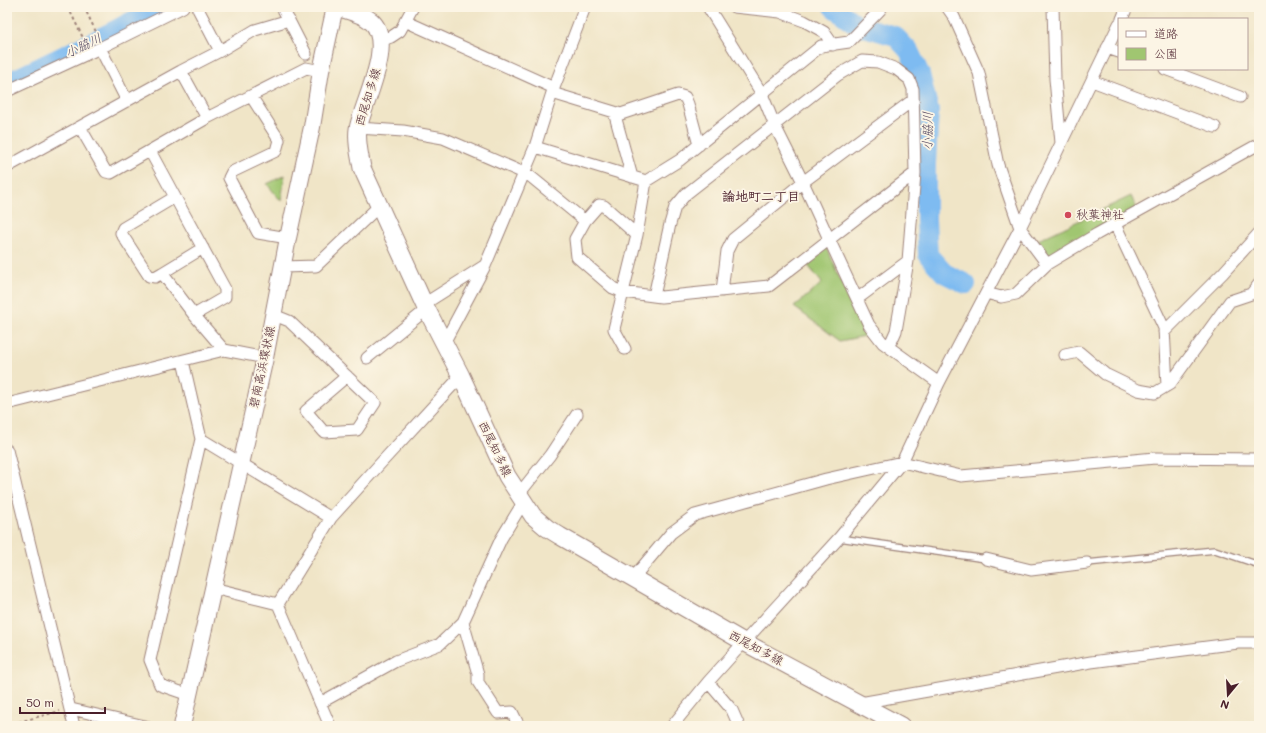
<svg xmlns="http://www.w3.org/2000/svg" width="1266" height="733" font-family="Mali,'Klee One',sans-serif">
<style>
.green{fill:#a0c671;stroke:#75724e}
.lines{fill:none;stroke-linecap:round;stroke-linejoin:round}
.river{stroke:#7ebbf1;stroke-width:20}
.service-casing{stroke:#9d8279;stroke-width:8}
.minor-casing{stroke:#9d8279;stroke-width:13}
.secondary-casing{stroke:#9d8279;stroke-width:18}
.primary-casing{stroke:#9d8279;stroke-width:19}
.path{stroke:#9d8279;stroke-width:2;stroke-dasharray:3 3;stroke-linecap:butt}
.service{stroke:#fff;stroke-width:5.5}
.minor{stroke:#fff;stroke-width:11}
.secondary{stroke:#fff;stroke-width:16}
.primary{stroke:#fff;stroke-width:17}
.poi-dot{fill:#d1495b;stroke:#fcf5e5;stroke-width:1.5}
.labels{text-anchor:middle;stroke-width:3.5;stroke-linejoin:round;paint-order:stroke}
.street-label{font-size:12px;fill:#4a1f2b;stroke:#fcf5e5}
.poi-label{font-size:12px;fill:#4a1f2b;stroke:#fcf5e5;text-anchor:start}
.water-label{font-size:13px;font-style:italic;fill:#5a4e66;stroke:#fcf5e5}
.neighbourhood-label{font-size:13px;font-weight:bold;fill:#4a1f2b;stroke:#fcf5e5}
</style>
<rect width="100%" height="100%" fill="#fcf5e5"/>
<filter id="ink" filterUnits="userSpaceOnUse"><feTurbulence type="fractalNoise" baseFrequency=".025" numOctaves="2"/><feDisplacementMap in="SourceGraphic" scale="8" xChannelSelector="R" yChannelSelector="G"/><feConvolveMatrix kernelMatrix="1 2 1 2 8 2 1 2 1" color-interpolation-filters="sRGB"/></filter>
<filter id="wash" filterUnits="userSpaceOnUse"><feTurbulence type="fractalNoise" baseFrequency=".012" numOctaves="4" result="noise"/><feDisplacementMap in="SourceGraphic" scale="16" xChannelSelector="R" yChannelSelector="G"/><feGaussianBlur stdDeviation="0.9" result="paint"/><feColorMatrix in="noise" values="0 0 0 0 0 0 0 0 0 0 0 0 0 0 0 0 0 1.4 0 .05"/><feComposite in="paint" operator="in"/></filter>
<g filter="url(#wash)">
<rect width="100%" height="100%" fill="#f0e5c7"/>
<!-- green -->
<path class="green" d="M285,175L281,201L267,184Z
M1131,196L1137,209L1050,258L1038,240Z
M826,247L865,336L840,341L794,307L822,283L806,263Z"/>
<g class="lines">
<!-- river -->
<path class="river" d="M833,7L857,25L895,36L909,51L920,74L929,111L926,163V221L928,255L944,273L966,284
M7,83L94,41L159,7"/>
</g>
</g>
<g filter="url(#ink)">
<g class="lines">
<!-- service casing -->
<g class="service-casing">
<path id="service" d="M839,538L986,559
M1087,563L1215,550L1259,565"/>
</g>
<!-- minor casing -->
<g class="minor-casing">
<path id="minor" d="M197,7L220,51
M282,7L306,54
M708,7L762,94L775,126L803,182L829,239L869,325L883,343L939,383
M734,7L780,12L804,21L824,32L833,45
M947,7L954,17L979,73L998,165L1020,228L1047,264L1097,234L1259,144
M1053,7L1055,79L1061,143
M1122,19L1127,7
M405,21L554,88
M380,41L391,37L400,31L413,7
M100,48L127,101
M1107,48L1119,52
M1165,69L1240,97
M181,71L207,118
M1092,81L1215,127
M7,91L100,48L183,7
M552,93L621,114L678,95L685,97L688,104L699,145
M251,96L279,140L276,151L232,172L229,178L258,233L288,238
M614,112L632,177
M80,127L106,172L111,173L207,118L306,68L321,71
M358,128L403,131L443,138L524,173
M535,147L646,181L680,160L821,46L849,42L880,10L882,7
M150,151L175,197
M7,167L181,71L220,51L255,30L289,20
M525,172L585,221L599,205L604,206L637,235
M585,221L575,239L577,257L613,288L623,292L661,297L769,286L915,173
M1115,224L1164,328L1167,386
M283,267L316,266L379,206
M162,273L203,248
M722,291L727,251L733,239L803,182L913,100
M986,293L1001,297L1016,294L1047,264
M654,296L670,224L675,207L686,194L838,75L862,61L878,62L896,69L909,79L913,89L915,173L908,261L896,331L892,340L887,346
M857,299L908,261
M424,304L484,266
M194,315L225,297V289L175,197L123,228L121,233L149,276L155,277L162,273L194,315L224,350
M274,315L289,321L375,403L357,430L324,432L306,411L347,376
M1164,332L1223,273L1259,233
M444,343L485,266L535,147L552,93L585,7
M625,349L614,329L637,235L646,181
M1065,355L1079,352L1105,374L1138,390L1155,393L1170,384L1230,301L1251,294L1259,284
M367,358L427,309
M183,361L201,439L150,660L160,685L189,695
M7,404L224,350L265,358
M201,439L331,518
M7,450L74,726
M519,494L550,455L577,414
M986,559L1031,570L1087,563
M633,578L671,533L695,515L826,479L902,462L961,476L1155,458L1259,459
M213,588L278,604
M463,622L478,674V682L498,713L512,712L519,726
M708,682L732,710L739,726
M320,703L396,661L440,644L463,622L501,539L524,501
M860,703L1091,662L1238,643H1259
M71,709L145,726
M330,726L278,604L331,518L379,465L461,376
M672,726L708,682L744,642L839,538L902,462L939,383L1020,228L1119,24"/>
</g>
<!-- secondary casing -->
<g class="secondary-casing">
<path id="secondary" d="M182,726L265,358L288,238L312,127L321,71L335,7"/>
</g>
<!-- primary casing -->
<g class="primary-casing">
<path id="primary" d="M337,7C349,11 361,13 371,21C396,43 363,102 358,129C356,142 360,156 362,168L424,304L461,376L507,476L533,516L547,528L560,536L633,578L744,642L901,726"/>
</g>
<!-- path -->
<path class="path" d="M68,7L85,42
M84,7L98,36
M7,725L60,711"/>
<!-- service -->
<use href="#service" class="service"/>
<!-- minor -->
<use href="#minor" class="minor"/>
<!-- secondary -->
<use href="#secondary" class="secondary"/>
<!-- primary -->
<use href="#primary" class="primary"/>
</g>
</g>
<!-- markers -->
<circle class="poi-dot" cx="1068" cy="215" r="4"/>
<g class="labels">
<!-- street labels -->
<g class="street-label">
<text transform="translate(368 97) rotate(-73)" y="4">西尾知多線</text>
<text transform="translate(262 367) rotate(-78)" y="4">碧南高浜環状線</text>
<text transform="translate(495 449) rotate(64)" y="4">西尾知多線</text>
<text transform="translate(756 648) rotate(28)" y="4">西尾知多線</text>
</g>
<!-- poi labels -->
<g class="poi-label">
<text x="1076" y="219">秋葉神社</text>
</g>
<!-- water labels -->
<g class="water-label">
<text transform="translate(83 45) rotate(-26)" y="5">小脇川</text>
<text transform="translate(927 131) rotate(-89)" y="5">小脇川</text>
</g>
<!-- neighbourhood labels -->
<g class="neighbourhood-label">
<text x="761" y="201">論地町二丁目</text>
</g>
</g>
<!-- margin -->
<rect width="1266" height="733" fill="none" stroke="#fcf5e5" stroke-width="24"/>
<!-- legend -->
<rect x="1118" y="18" width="130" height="52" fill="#fcf5e5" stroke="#b59f9b"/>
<rect x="1126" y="31" width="20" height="6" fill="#ffffff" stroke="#b59f9b"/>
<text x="1154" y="38" font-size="12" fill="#4a1f2b">道路</text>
<rect x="1126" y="48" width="20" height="12" fill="#a0c671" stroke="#b59f9b"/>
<text x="1154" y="58" font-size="12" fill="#4a1f2b">公園</text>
<!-- north arrow -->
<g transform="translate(1228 695) rotate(198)" stroke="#fcf5e5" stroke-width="3" paint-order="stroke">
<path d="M0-3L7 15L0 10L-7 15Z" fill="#4a1f2b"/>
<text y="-6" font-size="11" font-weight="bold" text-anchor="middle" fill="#4a1f2b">N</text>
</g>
<!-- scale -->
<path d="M20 707v6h85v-6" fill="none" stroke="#4a1f2b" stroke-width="2"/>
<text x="26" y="707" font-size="12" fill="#4a1f2b" stroke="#fcf5e5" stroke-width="3" paint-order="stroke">50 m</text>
</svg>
